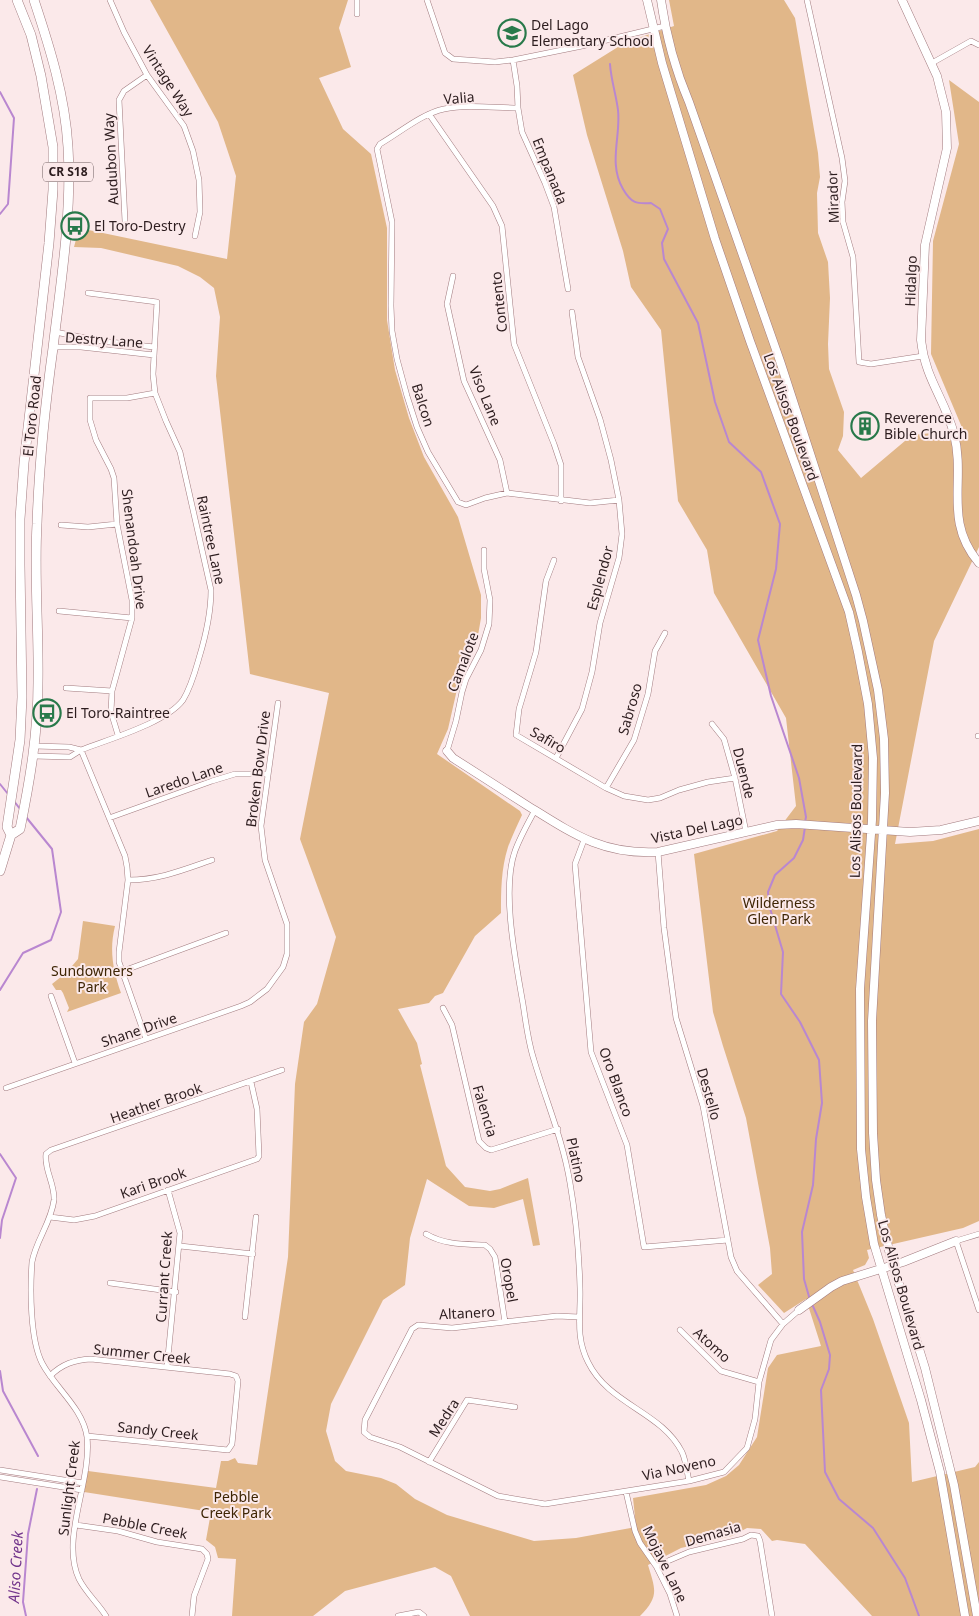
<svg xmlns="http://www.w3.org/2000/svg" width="979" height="1616" font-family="'Noto Sans',sans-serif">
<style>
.green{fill:#e1b789}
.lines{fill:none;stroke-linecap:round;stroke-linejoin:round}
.stream{stroke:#b987d0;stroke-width:2}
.street-casing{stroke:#a27b7f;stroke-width:6}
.secondary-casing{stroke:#a27b7f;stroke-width:9}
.primary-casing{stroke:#a27b7f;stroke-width:10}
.street{stroke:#fff;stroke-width:5}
.secondary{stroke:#fff;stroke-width:8}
.primary{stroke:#fff;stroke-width:9}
.labels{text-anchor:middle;stroke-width:4;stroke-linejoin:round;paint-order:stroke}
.shield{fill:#fbe9ea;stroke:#6b5a5c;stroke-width:1}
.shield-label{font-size:12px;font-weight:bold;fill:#2d1d1f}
.poi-label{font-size:14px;fill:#2d1d1f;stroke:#fbe9ea;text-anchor:start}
.street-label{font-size:14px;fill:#2d1d1f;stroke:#fbe9ea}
.park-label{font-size:14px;fill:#3e2504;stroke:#fbe9ea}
.water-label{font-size:15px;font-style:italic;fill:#72358c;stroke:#fbe9ea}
</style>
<rect width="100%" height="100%" fill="#fbe9ea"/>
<!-- green -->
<path class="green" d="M150,0H348L339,28L351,67L319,78L343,129L371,154L387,228V320L395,370L409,418L424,457L458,517L481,595V618L477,641L458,685L448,729L437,754L520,811L522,815C517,826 512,836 508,847C501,869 501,891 501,913L475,936L443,993L435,996L429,1003L398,1009L417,1043L422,1064L420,1065L446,1166L465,1187L490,1191L500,1189L528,1178L540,1245L533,1246L523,1199L494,1208L469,1206L427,1179L410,1238L405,1285L383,1300L331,1404L326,1431L335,1461L346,1471L381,1478L396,1484L415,1499L447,1515L534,1541L576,1538L636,1527L633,1498L706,1485L726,1476L739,1465L757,1437L768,1368L777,1355L821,1346L806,1299L784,1313L758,1285L772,1274L770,1248L746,1118L723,1046L713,1012L694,854L777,831L796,806L786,718L714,593L707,550L678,501L661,330L631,287L623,251L587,135L573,75L626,42L674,26L669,0H784L795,18L818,153L820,177L817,193L818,233L828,262L830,298L828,344L829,369L844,412L843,436L838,450L861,478L912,435L963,430L931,354L933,241L959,144L949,80L979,102V547L934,641L895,844L933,841L979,829V1221L963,1228L867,1250L869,1258L865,1265L853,1270L873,1319L909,1423L912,1482L975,1467L979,1462V1616H872L805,1544L777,1540L772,1541L761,1529L747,1528L732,1536L681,1548L648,1565C655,1589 660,1596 640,1616H470L451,1576L435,1567L345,1591L313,1616H232L236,1559L218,1558L215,1547L206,1540L211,1512L84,1492L88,1471L216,1488L221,1461H228L235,1458L238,1463L257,1465L288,1257L295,1084L304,1022L317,1004L336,937L300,839L329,693L250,674L216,376L220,317L214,288L200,277L178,266L101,248L74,247L79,228L227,259L236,176L218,122Z
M83,921L115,926C109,950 113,970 121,993L67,1012L69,1008L63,993L61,990H56L52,984L67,972L78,959Z"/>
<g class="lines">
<!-- stream -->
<path class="stream" d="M610,64C611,80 616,94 618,110C621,137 608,163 623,189C631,203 636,204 651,203L660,209L668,229L662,243L664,259L698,323L715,402L729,442L761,472L780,524L776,569L758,640L771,696L799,778L806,817L805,822
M0,92L14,118L8,204L0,214
M0,784L8,794
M14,801L20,809
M805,827L803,840L794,858L775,875L768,892L769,905L783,952L781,994L800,1022L819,1060L822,1103L816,1139L813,1185L802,1232L804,1279L810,1300
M0,990L23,953L51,940L61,912L52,849L26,817
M0,1154L16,1178L2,1220L0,1238
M812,1304L820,1322L830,1355L829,1369L821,1390L825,1472L839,1499L873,1528L905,1578L919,1616
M0,1371L3,1391L38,1456
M26,1616L23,1602L28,1534L37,1489"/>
<!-- street casing -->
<g class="street-casing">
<path id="street" d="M110,0L124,32L147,75L184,126L193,151L199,180L200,212L195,236
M357,0V14
M427,0L445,53L453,59L495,62L513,60L582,46L665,26
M807,0L842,158L845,181L842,202L843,222L853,257L859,362L871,364L923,356
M513,60L517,86L518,108L522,132L545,183L554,207L568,289
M932,63L971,41L979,45
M518,108C494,108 468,104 444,109C423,113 399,133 380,144L377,149L392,222L391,306L392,331L397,359L407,396L417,427L428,452L458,502L466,505L485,498L507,493L590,503L619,500
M429,114L493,206L502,226L514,344L554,444L561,465V501
M125,221L119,100L124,91L147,75
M453,276L447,304L464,381L500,460L507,493
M55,332L101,341L154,347
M53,347H81L154,355
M61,525L88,527L117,524
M554,560L546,581L536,652L519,709L516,735L606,788L624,796L648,800L660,798L679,790L708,782L735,778
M59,611L132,618
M66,688L112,691
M712,724L724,739L735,778L746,832
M118,735L111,712L112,691L132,618V600L117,524L114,478L111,469L96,440L90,420V398H127L155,393
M978,736H979
M35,746L69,747L81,750
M81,750L125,856L127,867L128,880L119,952V962L146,1039
M447,751L456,721L462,692L466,679L481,650L489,624L490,600L484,569V550
M34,756L70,757L81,750C109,739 166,723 183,700C191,687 195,672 199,658C206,635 211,614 211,590L180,452L166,421L155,393L153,374L157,302L88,293
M556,758L582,709L592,672L600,623L619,558L622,534L619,500L611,460L600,419L578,357L572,312
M606,788L634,740L648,694L655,651L665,633
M535,810C528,823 520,837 515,851C501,890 516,963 523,1004C526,1023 528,1042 534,1060C546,1101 563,1140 570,1183C576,1217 579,1253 580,1288C581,1315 575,1336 588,1362C609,1405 661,1411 682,1452C686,1461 687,1472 689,1481
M109,818L212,781L235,774H268
M584,840L575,864L591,1052L627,1145L644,1247L728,1240
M658,852L664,928L676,1018L703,1106L731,1257L737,1271L783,1324
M128,880C159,880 183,870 212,860
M123,971L226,933
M51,996L75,1063
M443,1008L452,1025L479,1141L486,1148L491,1150L558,1129
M6,1088L241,1006L250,1002L267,989L283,967L287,954V924L265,860L261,826L278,703
M50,1217L74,1220L95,1216L257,1159L259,1156L257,1109L251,1082
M426,1234C445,1245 464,1244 485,1245L490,1249L495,1257L505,1322
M979,1234L956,1241L979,1310
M180,1246L253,1254
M110,1283L176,1292
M245,1317L256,1217
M579,1317L557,1316L452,1328L418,1325L412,1329L365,1420L364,1432L370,1437L400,1447L498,1496L545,1504L689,1481L724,1472L747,1448L755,1419L759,1382L771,1340L783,1324L799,1310
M680,1330L721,1371L759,1382
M167,1367L180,1233L168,1190
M50,1376C62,1364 74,1360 91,1359L230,1374L236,1376L238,1381L232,1444L228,1450L87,1436
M429,1462L467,1400L515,1407
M0,1470L83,1483
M0,1477L82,1490
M626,1492L635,1531L640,1543L656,1566L670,1594L677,1616
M76,1525L118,1531L157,1542L202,1549L207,1554L208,1559L194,1596L192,1616
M656,1566L689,1552L743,1539L751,1535L758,1536L760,1541L772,1616
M106,1616C98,1603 86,1593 79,1579C60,1538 92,1482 87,1437C83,1408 55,1388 42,1363C30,1339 30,1290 32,1262C36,1240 51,1223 54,1200C55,1184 44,1170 46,1154L51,1150L282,1070
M398,1616L419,1612L424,1616"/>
</g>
<!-- secondary casing -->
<g class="secondary-casing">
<path id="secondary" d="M647,0L662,63L715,239L750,341L849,612L858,652L868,704L873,758L872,820L860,989L861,1149L866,1197L874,1244L921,1400L940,1472L965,1616
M661,0C666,35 675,69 689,102L780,361L856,595L863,621L878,690L884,739L885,793L872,1021L873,1133L876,1180L881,1215L890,1255L925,1368L954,1485L977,1616
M902,0L937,76L946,112L947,148L925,245L921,340C925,379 945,399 954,434C966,481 943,521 979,563
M447,751L453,758C478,774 503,790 528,806C573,834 603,855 658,852L777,825L796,824L910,832L941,830L979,821
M799,1310L831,1287L842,1281L903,1262L956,1241"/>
</g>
<!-- primary casing -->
<g class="primary-casing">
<path id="primary" d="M11,835L7,827L20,740L22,697L20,565V519L24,463L49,243L53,190V147L41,76L31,35L17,0
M0,871L11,835L20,829C30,780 38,733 38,683C39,630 34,577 37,524C39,465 45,406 53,348C61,281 72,214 68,147C65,96 50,48 34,0"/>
</g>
<!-- street -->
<use href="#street" class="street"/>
<!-- secondary -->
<use href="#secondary" class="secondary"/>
<!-- primary -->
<use href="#primary" class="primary"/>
</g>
<!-- icons -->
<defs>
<g id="school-ring" transform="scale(1.4375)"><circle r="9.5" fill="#fbe9ea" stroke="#28794a" stroke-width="1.5"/><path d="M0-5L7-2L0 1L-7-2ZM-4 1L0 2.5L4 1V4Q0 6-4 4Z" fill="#28794a"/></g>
<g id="bus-ring" transform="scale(1.4375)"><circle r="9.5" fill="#fbe9ea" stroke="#28794a" stroke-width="1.5"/><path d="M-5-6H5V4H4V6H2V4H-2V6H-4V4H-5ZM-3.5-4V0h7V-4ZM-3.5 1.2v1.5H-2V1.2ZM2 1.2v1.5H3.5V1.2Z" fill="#28794a"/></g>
<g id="building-ring" transform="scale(1.4375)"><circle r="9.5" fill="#fbe9ea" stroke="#28794a" stroke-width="1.5"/><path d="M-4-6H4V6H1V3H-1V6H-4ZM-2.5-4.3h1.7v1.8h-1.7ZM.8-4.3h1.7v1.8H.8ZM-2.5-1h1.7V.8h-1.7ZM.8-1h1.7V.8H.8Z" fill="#28794a"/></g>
</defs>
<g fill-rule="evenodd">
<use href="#school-ring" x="512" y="33"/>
<use href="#bus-ring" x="75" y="226"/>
<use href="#building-ring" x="865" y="426"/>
<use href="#bus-ring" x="47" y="713"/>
</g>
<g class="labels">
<!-- shield labels -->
<rect class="shield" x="43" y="162.5" width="50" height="19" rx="4"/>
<g class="shield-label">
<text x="68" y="176">CR S18</text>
</g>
<!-- poi labels -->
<g class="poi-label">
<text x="531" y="30">Del Lago<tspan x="531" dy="16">Elementary School</tspan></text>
<text x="94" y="231">El Toro-Destry</text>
<text x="884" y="423">Reverence<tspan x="884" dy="16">Bible Church</tspan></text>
<text x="66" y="718">El Toro-Raintree</text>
</g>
<!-- street labels -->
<g class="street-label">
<text transform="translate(168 81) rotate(57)" y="5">Vintage Way</text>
<text transform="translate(459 98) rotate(-5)" y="5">Valia</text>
<text transform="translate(111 159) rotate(-93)" y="5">Audubon Way</text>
<text transform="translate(550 171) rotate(68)" y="5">Empanada</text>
<text transform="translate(833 197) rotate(-92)" y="5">Mirador</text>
<text transform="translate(911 281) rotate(-88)" y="5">Hidalgo</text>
<text transform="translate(499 302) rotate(-96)" y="5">Contento</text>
<text transform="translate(104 340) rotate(4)" y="5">Destry Lane</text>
<text transform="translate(485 396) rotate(68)" y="5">Viso Lane</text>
<text transform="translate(423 405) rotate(72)" y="5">Balcon</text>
<text transform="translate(32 416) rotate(-84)" y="5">El Toro Road</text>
<text transform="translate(791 417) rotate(70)" y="5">Los Alisos Boulevard</text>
<text transform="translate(211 540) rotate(78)" y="5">Raintree Lane</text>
<text transform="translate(134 549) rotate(83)" y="5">Shenandoah Drive</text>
<text transform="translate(600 578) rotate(-75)" y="5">Esplendor</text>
<text transform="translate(463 662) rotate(-69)" y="5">Camalote</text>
<text transform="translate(630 709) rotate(-74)" y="5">Sabroso</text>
<text transform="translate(548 740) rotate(30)" y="5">Safiro</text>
<text transform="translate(258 769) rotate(-83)" y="5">Broken Bow Drive</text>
<text transform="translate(744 773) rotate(76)" y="5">Duende</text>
<text transform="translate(184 780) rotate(-19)" y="5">Laredo Lane</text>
<text transform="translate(856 811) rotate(-89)" y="5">Los Alisos Boulevard</text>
<text transform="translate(697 829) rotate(-12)" y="5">Vista Del Lago</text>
<text transform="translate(139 1030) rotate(-19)" y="5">Shane Drive</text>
<text transform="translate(616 1082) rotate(70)" y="5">Oro Blanco</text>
<text transform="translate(709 1094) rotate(74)" y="5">Destello</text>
<text transform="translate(156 1103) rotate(-19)" y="5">Heather Brook</text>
<text transform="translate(485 1111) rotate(73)" y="5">Falencia</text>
<text transform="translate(576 1160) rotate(78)" y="5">Platino</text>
<text transform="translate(153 1183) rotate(-19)" y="5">Kari Brook</text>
<text transform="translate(164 1277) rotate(-86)" y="5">Currant Creek</text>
<text transform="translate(509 1280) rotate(80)" y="5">Oropel</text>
<text transform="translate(901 1285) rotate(74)" y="5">Los Alisos Boulevard</text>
<text transform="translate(467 1313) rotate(-3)" y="5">Altanero</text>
<text transform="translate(712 1345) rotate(42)" y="5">Atomo</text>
<text transform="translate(142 1354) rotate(6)" y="5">Summer Creek</text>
<text transform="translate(444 1418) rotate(-57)" y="5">Medra</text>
<text transform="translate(158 1431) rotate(6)" y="5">Sandy Creek</text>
<text transform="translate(679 1468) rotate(-12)" y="5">Via Noveno</text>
<text transform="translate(69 1488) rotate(-83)" y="5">Sunlight Creek</text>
<text transform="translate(145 1526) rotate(11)" y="5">Pebble Creek</text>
<text transform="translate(713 1534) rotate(-16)" y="5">Demasia</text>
<text transform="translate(665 1564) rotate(64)" y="5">Mojave Lane</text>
</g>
<!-- park labels -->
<g class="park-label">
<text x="779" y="908">Wilderness<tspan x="779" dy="16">Glen Park</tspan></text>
<text x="92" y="976">Sundowners<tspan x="92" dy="16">Park</tspan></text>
<text x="236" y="1502">Pebble<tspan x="236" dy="16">Creek Park</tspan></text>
</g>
<!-- water labels -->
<g class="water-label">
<text transform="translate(16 1567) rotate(-87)" y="5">Aliso Creek</text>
</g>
</g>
</svg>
